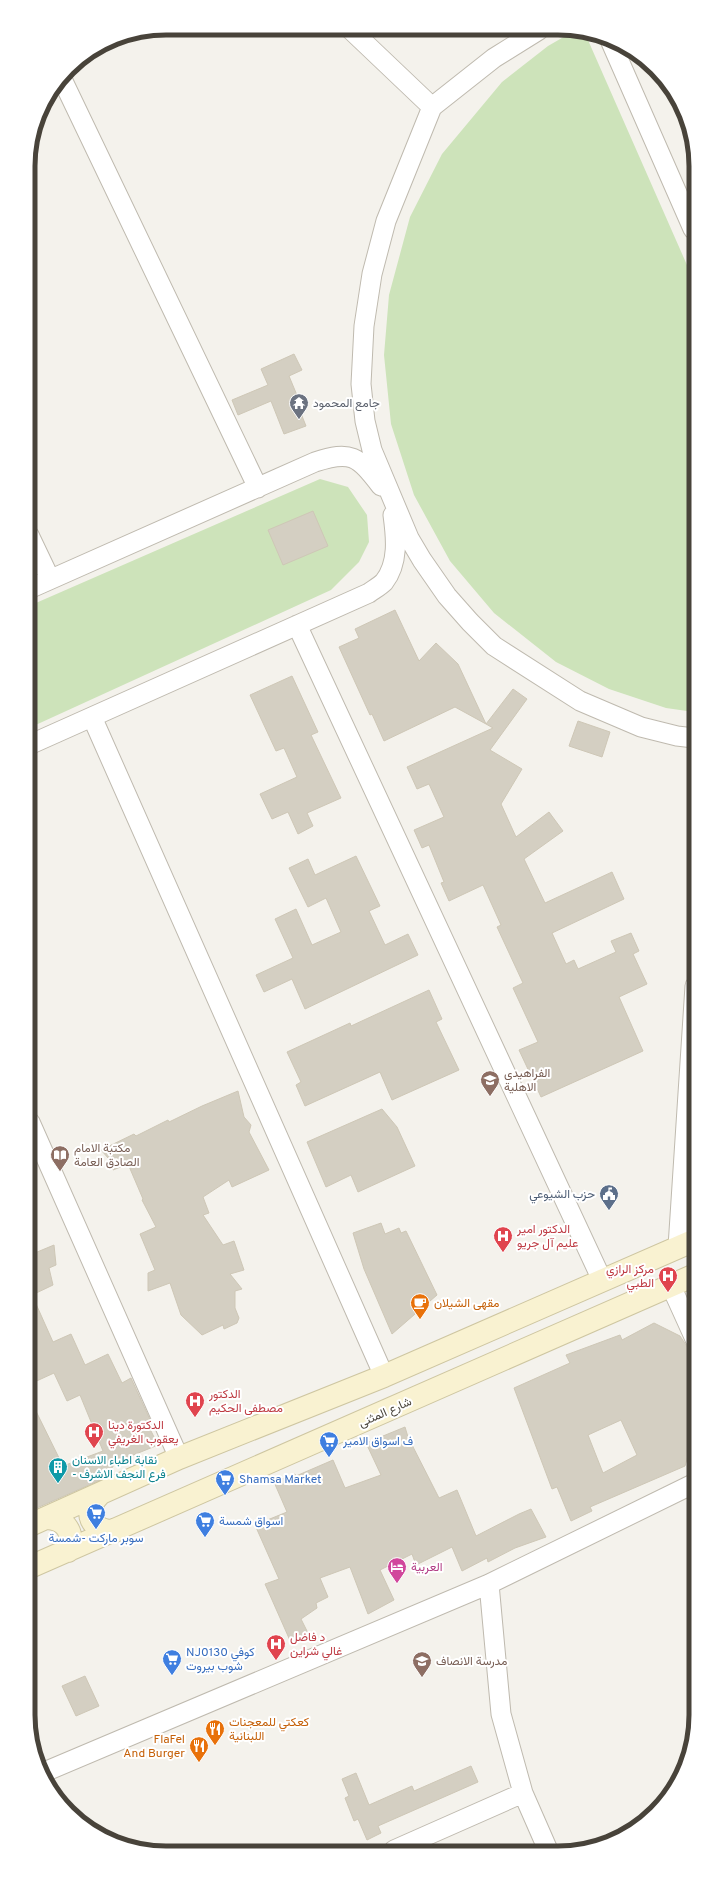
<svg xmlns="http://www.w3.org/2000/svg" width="724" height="1881" font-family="Overpass,Vazirmatn,sans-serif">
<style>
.green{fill:#cde3ba}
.building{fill:#d4cfc2;stroke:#cec7b6;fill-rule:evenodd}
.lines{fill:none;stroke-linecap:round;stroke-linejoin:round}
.street-casing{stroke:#bfbaaf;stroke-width:21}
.secondary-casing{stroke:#cec6a1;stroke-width:24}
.street{stroke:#fff;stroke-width:19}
.secondary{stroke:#f9f2d1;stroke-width:22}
.labels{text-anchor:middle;stroke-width:4;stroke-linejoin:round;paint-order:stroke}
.worship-label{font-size:12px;fill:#5b616d;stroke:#fff;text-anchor:start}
.education-label{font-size:12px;fill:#785e54;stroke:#fff;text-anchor:start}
.service-label{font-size:12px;fill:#4e5e75;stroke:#fff;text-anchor:end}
.health-label{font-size:12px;fill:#be3a42;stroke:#fff;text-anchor:start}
.food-label{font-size:12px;fill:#c56008;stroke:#fff;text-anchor:start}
.street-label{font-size:12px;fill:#48433a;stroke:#fff}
.shop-label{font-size:12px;fill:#366cbe;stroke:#fff;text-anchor:start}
.culture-label{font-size:12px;fill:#0d838f;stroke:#fff;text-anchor:start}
.hotel-label{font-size:12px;fill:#b23c85;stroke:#fff;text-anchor:start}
.rim{fill:none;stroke:#48433a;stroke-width:5}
</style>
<rect width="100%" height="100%" fill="#f4f2ec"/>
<!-- green -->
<path class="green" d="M574,31H584L694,281V712L666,708L609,689L556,662L494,613L450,561L414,495L391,424L384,355L389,295L410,217L442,154L502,82L548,46Z
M320,479L348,487L367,515L369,542L359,562L331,590L29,728V606Z"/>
<!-- building -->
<path class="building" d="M294,354L302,370L289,376L301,405L298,406L306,426L284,434L271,401L238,415L232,400L268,385L261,369Z
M313,511L328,546L283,565L268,530Z
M395,610L419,661L436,643L458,664L486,724L455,707L384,741L372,714L370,715L339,647L359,638L355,629Z
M292,676L318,732L311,735L341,798L307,813L313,826L298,834L288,812L272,819L260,794L297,777L284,748L276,751L250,695Z
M513,689L527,699L490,750L522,769L501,804L516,837L549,812L563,831L524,859L545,903L612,872L624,899L552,933L566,964L574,960L578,969L616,952L611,941L631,933L639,951L633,954L647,984L619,997L643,1051L541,1097L519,1050L538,1042L513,988L523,983L497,927L501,925L483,885L449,901L441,883L444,882L429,845L422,848L414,830L444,817L429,784L417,789L407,767L493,728L486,724Z
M578,721L610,732L602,757L569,746Z
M356,856L380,906L369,911L385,945L408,934L418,955L305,1009L292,979L264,992L256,975L293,958L275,919L296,909L312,945L341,932L326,898L308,907L289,868L308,859L315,875Z
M429,990L442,1019L436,1022L459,1070L392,1100L380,1072L305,1106L296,1085L301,1082L287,1052L350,1023L351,1026Z
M238,1091L244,1117L251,1125L249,1132L269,1170L232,1187L229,1180L203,1197L209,1213L203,1215L223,1245L234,1241L244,1270L230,1274L242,1289L235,1291V1308L239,1318L237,1323L224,1329L223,1325L202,1335L181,1315L170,1283L148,1291V1273L155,1270L140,1234L156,1227L142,1200L143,1199L128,1164L113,1170L109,1159L101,1150L134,1134L136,1136L168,1120L169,1122L202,1106Z
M382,1109L397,1127L415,1166L358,1192L351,1175L326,1187L307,1142Z
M381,1223L385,1234L399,1228L401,1233L406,1231L437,1295L392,1334L364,1269L353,1233Z
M54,1245L56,1265L49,1268L53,1285L32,1295L53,1342L71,1334L85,1365L108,1354L122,1383L131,1378L152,1424L148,1425L158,1445L116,1462L105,1478L30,1511V1399L63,1466L103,1451L80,1395L67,1401L54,1373L30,1384V1255Z
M654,1323L680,1336L688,1348L695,1350V1431L685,1466L590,1507L592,1511L571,1521L557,1487L552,1489L514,1388L570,1363L566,1355L620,1335L622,1340ZM621,1420L637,1455L603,1473L588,1435Z
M405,1427L408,1437L439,1498L457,1490L476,1536L519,1514L531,1509L546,1537L515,1548L488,1562L487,1558L462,1571L452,1547L416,1565L412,1554L380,1570L394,1600L368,1614L350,1567L320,1578L328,1597L316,1603L317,1608L301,1619L310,1637L292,1645L265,1584L279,1579L255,1525L287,1512L274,1482L295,1474L296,1476L333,1460L345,1488L381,1475L366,1443Z
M85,1676L99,1706L76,1716L62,1686Z
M471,1766L478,1782L378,1826L381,1833L367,1840L358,1819L354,1821L345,1798L349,1796L342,1779L356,1773L369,1805L412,1786L414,1791Z"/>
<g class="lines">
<!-- street casing -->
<g class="street-casing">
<path id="street" d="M350,29L432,107
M539,30L494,58L432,107L386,221L372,274L364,326L361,384L365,421L372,450L409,538L422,560L447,596L470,622L494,646L580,701L641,727L677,736L694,738
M610,40L693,229
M62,79L258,488
M29,535L50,579
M29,589L315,462C351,450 358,456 381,486
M297,625L602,1280
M92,717L384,1376
M29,745L369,593C373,590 380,586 384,582C399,563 396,537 393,515
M30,1122L179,1458
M678,1247L695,986
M671,1286L695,1339
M489,1584L501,1714L523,1793L548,1850
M42,1773L489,1584L695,1483
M394,1850L523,1793"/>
</g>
<!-- secondary casing -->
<g class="secondary-casing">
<path id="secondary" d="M99,1495C82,1512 91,1532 115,1531
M47,1518C66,1519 75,1533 68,1551
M30,1525L179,1458L384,1376L695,1240
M30,1567L695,1275"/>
</g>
<!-- street -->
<use href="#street" class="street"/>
<!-- secondary -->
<use href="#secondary" class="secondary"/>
</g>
<!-- icons -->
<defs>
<g id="temple-pin" transform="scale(1)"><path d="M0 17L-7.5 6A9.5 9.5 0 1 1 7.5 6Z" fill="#6b7280" stroke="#fff"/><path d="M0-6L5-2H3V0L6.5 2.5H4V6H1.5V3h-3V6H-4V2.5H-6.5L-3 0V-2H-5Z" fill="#fff"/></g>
<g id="school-pin" transform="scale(1)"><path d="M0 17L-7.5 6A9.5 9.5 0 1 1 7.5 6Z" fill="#8d6e63" stroke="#fff"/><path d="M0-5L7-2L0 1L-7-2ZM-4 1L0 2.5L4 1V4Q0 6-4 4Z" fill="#fff"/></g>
<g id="library-pin" transform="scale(1)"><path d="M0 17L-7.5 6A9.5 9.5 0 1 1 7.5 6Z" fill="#8d6e63" stroke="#fff"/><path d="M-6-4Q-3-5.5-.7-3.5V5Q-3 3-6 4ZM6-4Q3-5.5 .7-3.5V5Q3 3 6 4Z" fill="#fff"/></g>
<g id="civic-pin" transform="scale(1)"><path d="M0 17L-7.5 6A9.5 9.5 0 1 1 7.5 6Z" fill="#5c6f8a" stroke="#fff"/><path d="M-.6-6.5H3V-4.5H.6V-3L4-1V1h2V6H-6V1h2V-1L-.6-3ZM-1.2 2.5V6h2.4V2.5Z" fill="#fff"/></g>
<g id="hospital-pin" transform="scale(1)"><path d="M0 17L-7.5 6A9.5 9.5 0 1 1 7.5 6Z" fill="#e0444e" stroke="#fff"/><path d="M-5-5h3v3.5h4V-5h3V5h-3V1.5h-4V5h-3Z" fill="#fff"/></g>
<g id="cafe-pin" transform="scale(1)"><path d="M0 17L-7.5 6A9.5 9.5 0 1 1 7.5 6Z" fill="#e8710a" stroke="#fff"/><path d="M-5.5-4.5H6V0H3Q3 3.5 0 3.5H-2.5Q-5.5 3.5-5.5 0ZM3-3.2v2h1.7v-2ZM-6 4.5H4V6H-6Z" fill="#fff"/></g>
<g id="supermarket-pin" transform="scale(1)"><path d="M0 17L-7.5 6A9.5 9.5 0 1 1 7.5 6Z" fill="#3f7fe0" stroke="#fff"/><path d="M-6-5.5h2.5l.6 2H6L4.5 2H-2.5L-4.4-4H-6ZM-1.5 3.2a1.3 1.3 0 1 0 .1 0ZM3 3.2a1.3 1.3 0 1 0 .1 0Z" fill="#fff"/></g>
<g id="building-pin" transform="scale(1)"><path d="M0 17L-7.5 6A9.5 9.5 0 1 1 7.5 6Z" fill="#0f9aa8" stroke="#fff"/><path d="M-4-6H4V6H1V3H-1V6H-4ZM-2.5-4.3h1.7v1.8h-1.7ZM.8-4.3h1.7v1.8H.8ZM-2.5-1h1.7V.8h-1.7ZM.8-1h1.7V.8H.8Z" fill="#fff"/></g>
<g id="hotel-pin" transform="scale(1)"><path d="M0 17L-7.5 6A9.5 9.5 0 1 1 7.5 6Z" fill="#d1479c" stroke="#fff"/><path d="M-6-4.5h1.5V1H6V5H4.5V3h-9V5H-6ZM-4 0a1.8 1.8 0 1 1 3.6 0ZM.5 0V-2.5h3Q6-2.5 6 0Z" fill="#fff"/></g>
<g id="restaurant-pin" transform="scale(1)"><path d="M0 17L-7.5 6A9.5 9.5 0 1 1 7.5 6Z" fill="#e8710a" stroke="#fff"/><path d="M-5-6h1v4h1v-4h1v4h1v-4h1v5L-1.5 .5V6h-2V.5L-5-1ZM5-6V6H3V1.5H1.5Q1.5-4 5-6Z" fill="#fff"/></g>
</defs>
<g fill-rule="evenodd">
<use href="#temple-pin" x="299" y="403"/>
<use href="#school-pin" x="490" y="1080"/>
<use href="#library-pin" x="60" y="1155"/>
<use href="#civic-pin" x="609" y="1194"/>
<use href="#hospital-pin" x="503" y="1236"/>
<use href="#hospital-pin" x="668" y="1276"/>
<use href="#cafe-pin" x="420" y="1303"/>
<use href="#hospital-pin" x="195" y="1401"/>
<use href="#hospital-pin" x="94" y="1432"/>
<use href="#supermarket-pin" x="329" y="1441"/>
<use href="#building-pin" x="58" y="1467"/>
<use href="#supermarket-pin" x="225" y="1479"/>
<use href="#supermarket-pin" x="96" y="1513"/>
<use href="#supermarket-pin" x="205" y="1521"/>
<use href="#hotel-pin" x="397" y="1567"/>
<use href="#hospital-pin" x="276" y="1644"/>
<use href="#supermarket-pin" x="172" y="1659"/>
<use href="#school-pin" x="422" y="1661"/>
<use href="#restaurant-pin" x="215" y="1729"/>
<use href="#restaurant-pin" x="199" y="1746"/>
</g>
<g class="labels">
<!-- worship labels -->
<g class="worship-label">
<text x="313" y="407">جامع المحمود</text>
</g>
<!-- education labels -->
<g class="education-label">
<text x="504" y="1077">الفراهيدي<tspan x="504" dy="14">الاهلية</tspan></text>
<text x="74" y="1152">مكتبة الامام<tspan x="74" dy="14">الصادق العامة</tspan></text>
<text x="436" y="1665">مدرسة الانصاف</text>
</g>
<!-- service labels -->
<g class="service-label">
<text x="595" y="1198">حزب الشيوعي</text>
</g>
<!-- health labels -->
<g class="health-label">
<text x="517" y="1233">الدكتور امير<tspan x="517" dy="14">عليم آل جريو</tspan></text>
<text x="654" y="1273" text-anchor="end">مركز الرازي<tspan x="654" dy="14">الطبي</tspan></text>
<text x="209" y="1398">الدكتور<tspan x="209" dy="14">مصطفى الحكيم</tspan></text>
<text x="108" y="1429">الدكتورة دينا<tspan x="108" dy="14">يعقوب الغريفي</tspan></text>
<text x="290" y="1641">د فاضل<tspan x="290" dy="14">غالي شراين</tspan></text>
</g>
<!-- food labels -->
<g class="food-label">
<text x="434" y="1307">مقهى الشيلان</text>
<text x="229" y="1726">كعكتي للمعجنات<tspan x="229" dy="14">اللبنانية</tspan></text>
<text x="185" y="1743" text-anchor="end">FlaFel<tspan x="185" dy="14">And Burger</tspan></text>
</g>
<!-- street labels -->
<g class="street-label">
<text transform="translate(385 1412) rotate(-24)" y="4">شارع المثنى</text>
</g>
<!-- shop labels -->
<g class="shop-label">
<text x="343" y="1445">ف اسواق الامير</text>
<text x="239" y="1483">Shamsa Market</text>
<text x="219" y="1525">اسواق شمسة</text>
<text x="96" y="1542" text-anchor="middle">سوبر ماركت -شمسة</text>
<text x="186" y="1656">NJ0130 كوفي<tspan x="186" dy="14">شوب بيروت</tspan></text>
</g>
<!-- culture labels -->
<g class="culture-label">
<text x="72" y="1464">نقابة اطباء الاسنان<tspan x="72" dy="14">- فرع النجف الاشرف</tspan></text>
</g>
<!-- hotel labels -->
<g class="hotel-label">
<text x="411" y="1571">العربية</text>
</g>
</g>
<!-- crop -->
<path d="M0 0H724V1881H0ZM166 35H558A131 131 0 0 1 689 166V1715A131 131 0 0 1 558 1846H166A131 131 0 0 1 35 1715V166A131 131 0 0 1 166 35Z" fill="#fff" fill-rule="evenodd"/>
<path class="rim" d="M166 35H558A131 131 0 0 1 689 166V1715A131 131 0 0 1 558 1846H166A131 131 0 0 1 35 1715V166A131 131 0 0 1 166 35Z"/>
</svg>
